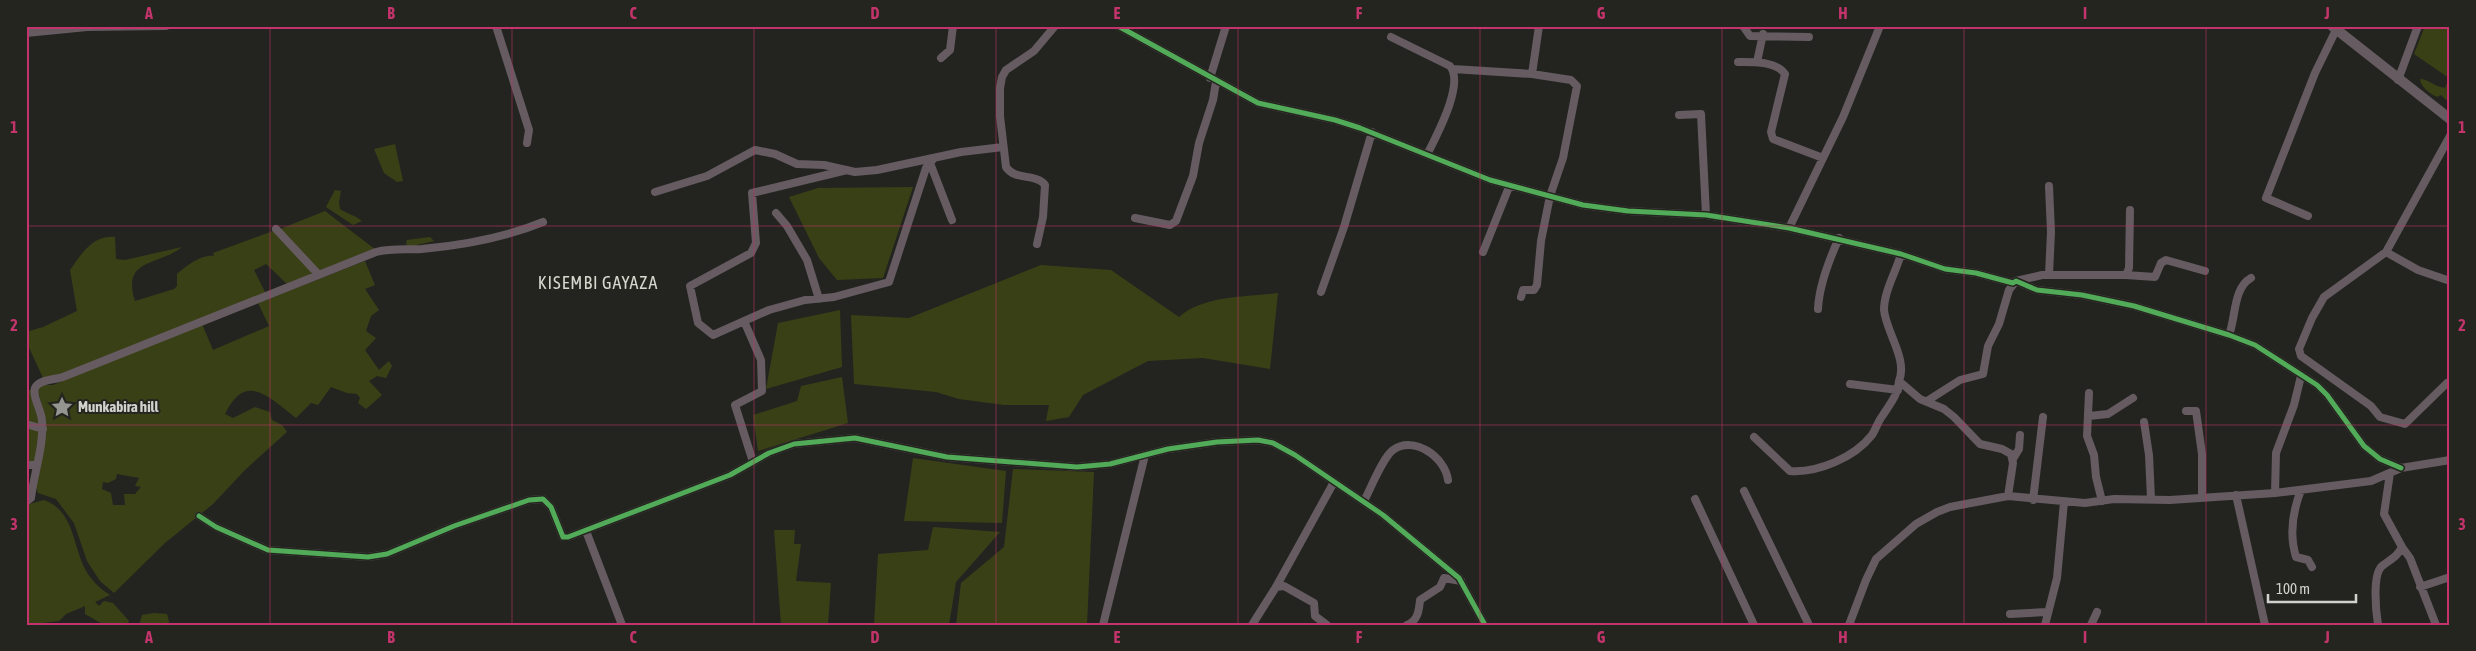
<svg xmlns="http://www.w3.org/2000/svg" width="2476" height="651" font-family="'Asap Condensed',sans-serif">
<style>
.green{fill:#3a4016;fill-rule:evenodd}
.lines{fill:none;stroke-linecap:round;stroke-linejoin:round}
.minor{stroke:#655b61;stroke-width:8}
.major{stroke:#665b60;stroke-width:10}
.cycleway-casing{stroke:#24251f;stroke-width:8}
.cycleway{stroke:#51ab58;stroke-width:5}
.grid{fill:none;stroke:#c4346c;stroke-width:1;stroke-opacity:0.55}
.labels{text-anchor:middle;stroke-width:4;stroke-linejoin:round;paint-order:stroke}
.poi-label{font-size:15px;font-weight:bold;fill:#d1d1cd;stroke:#24251f;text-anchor:start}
.quarter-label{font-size:18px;letter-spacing:1px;fill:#d6d8d0;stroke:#24251f}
.neatline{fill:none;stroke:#c4346c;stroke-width:2}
.grid-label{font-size:16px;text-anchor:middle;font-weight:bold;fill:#c4346c}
</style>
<rect width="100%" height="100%" fill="#232420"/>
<!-- green -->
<path class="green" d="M2425,26H2450V91L2447,92L2450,97L2446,100L2441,95L2437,97C2429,93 2421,87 2420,79C2429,79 2432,86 2445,88L2449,78L2414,54Z
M395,144L403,181L397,182L384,173L374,149Z
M913,187L883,278L837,280L819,258L789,197L818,188Z
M335,190L341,191L339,202L340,209C348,214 355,215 362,221L353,225L326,207Z
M325,211L376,250L319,271L280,229Z
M273,231L312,271V276L287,284L266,264L254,270L266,294L56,377L43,378L26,341V332L43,327L77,311L70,270C82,253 93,235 115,237L116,259L125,260L182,247C159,266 121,258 135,301L174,289L177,286V274C186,266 202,254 214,256L213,253Z
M430,237L434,241L408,247L406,243L407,240Z
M365,261L375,285L365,289L379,310L371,316L366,331L376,338L365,350L379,370L389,361L392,366L386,378L377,376L369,381L382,395L366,409L358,403L360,398L357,394L347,393L331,387L318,405L311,403L296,418C268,397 246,371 225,414L233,418L255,407L270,412L272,420L282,425L287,432L245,470L213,504L165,543L114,593L100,581L87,561L74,523L56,499L38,493L36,488L46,423L38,390L42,385H53L202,324L213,350L269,326L258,303ZM117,474L139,478L135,486L141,487L135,494H124L125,505H113L111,493L102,489L103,482L108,483L116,479Z
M1041,265L1111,270L1179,317C1203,295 1248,297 1278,293L1270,369L1203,358L1148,361L1083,395L1069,417L1046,421L1049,405H1004L959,399L936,392L854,384L851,315L909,318Z
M840,310L842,367L766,389L778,323Z
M842,377L848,423L758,451L753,415L797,401L801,386Z
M26,390H31L38,406L41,427L26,422Z
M26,427L40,431L35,463H26Z
M913,458L1006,471L1002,523L904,521Z
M1013,469L1094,472L1087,625H956L961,583L1004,547Z
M44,500C73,510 73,544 84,567C89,578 100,589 110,595L95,602L99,606L104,601L113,603L129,621L127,625H104L85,614V606L66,614L59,621L26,625V505Z
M933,527L1000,532L956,582L949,625H874L878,554L928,550Z
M774,530H795L794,544H801L796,581L831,583L828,625H781Z
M154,613L167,614L170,625H139L142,615Z"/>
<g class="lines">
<!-- minor -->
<path class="minor" d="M496,26L529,130L527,143
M1118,26L1258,103L1335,120L1360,128L1490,180L1583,205L1628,211L1706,215L1789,228L1901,254L1945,269L1976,273L2013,283L2016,281L2037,290L2082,295L2134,306L2229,335L2255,345L2317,385L2327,395L2364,446L2380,459L2401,468
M1743,26L1750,36L1809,37
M26,33L87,27L166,26
M1391,37L1450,66C1465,84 1436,136 1427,155
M941,58L950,50L953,26
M1738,62C1753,62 1776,61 1785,74L1771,132L1773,139L1823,158
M1757,62L1763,34
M1453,69L1532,74
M1210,78L1226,26
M2398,80L2418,26
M1679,115L1701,114L1706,215
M930,163L952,220
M847,170L752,193L756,243L751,253L690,286L698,323L713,335L769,310L805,300L834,297L889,282L926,168L934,158
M655,192L707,176L755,150L775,154L797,164L824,165L855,172L877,170L961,152L1003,147
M776,213L787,226L807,260L819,299
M2308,216L2266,198L2315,73L2336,30
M1135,218L1170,225L1176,221L1193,176L1199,143L1213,100L1216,82
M1789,228L1843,117L1880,26
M276,229L318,274
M1037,244L1043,217L1045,185C1036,173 1015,181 1006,167L1000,116V88L1002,77L1006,70L1034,51L1055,26
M1483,252L1509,187
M2386,252L2418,270L2450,281
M1901,254C1896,272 1884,291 1884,310C1886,332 1908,359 1899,381L1920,399L1944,409L1954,417L1980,444L2002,449L2011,454L2013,463L2008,496
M2049,275L2051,232L2049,186
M2126,275L2155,277L2161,263L2166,260L2205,271
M1321,292L1344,227L1372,132
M1521,297L1523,290H1534L1537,285L1541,241L1550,196L1563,158L1577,86L1571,80L1532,74L1539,26
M1818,309C1819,285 1829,260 1839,238
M744,321L761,360L762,391L735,405L753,462
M2229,335C2236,317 2233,288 2251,278
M2447,383L2405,424L2380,417L2371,406L2301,356L2299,349L2312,318L2324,297L2386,252L2450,136
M1850,384L1898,390
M2089,393L2087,436L2094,455L2096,477L2102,501
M1927,401L1960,380L1983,374L1988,346L1999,324L2009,290L2016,281L2042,275H2126L2129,268L2130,210
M2186,411H2196L2202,454V497
M2089,416L2108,414L2133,398
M2144,422L2149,455L2151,499
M26,424L43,429
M1754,437L1790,471C1817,473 1854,458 1872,435C1876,429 1878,421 1883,415C1890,404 1898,395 1899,381
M2013,459L2019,449L2020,435
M26,465H36
M2301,490C2292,513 2289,534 2296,557L2308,560L2312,567
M1744,491L1809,625
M2275,493L2276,453L2294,405L2301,376
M2236,495L2265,625
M1695,499L1754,625
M2033,500L2043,417
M1364,501C1370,490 1383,457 1393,450C1414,435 1445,457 1448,480
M26,502L31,498C34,473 44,446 42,421C42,412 32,396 35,388C39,379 55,380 63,377L376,252C391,248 406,250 422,249C465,245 504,238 543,222
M199,516L216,527L268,550L368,557L387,554L454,526L529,500L543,499L551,507L563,537H568L730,475L769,453L794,444L855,438L947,457L1077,467L1110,464L1168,449L1217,442L1258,440L1273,443L1295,455L1383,515L1459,578L1485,625
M586,531L622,625
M2402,547L2410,558L2436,625
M1276,587L1284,586L1314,603L1315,616L1327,625
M2420,587L2450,577
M2010,614L2047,612
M1103,625L1145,455
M1252,625L1276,587L1334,482
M1407,625C1418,621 1419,610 1420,600L1440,587L1444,578L1461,581
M1849,625L1866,580L1876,559L1916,524L1937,512L1950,507L2008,496L2085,503L2114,499L2170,500L2275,493L2371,481L2401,468L2450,460
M2045,625L2057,578L2064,502
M2091,625L2097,612
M2378,625C2376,612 2372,575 2382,566C2391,559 2397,557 2402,547L2384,514L2390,473"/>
<!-- major -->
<path class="major" d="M2332,26L2450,119"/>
<!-- cycleway casing -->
<g class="cycleway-casing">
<path id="cycleway" d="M1118,26L1258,103L1335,120L1360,128L1490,180L1583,205L1628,211L1706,215L1789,228L1901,254L1945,269L1976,273L2013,283L2016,281L2037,290L2082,295L2134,306L2229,335L2255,345L2317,385L2327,395L2364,446L2380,459L2401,468
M199,516L216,527L268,550L368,557L387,554L454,526L529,500L543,499L551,507L563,537H568L730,475L769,453L794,444L855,438L947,457L1077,467L1110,464L1168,449L1217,442L1258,440L1273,443L1295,455L1383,515L1459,578L1485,625"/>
</g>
<!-- cycleway -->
<use href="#cycleway" class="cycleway"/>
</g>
<!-- grid -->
<path class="grid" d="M270,26V625M512,26V625M754,26V625M996,26V625M1238,26V625M1480,26V625M1722,26V625M1964,26V625M2206,26V625M26,226H2450M26,425H2450"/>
<!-- icons -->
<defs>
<g id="sight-bare" transform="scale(1.725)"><path d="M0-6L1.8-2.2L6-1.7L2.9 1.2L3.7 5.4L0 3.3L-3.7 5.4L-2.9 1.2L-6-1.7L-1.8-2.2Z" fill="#949490" stroke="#24251f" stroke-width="2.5" paint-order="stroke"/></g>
</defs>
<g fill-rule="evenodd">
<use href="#sight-bare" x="62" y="407"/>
</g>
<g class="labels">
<!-- poi labels -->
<g class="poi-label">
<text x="78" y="412">Munkabira hill</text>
</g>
<!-- quarter labels -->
<g class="quarter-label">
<text x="598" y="289">KISEMBI GAYAZA</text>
</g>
</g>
<!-- border -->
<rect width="2476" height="651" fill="none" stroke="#24251f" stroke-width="55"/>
<!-- scale -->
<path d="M2268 594v8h88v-8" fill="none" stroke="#d1d1cd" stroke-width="2.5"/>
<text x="2276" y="594" font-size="15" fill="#d1d1cd" stroke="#24251f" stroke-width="4" paint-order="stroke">100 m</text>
<rect x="28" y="28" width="2420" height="596" class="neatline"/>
<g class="grid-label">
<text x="149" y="19">A</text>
<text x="391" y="19">B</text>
<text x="633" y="19">C</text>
<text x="875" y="19">D</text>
<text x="1117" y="19">E</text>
<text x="1359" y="19">F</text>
<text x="1601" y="19">G</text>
<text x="1843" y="19">H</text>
<text x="2085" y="19">I</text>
<text x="2327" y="19">J</text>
<text x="14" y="133">1</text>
<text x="2462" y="133">1</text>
<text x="14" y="331">2</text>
<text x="2462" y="331">2</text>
<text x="14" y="530">3</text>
<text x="2462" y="530">3</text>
<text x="149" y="643">A</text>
<text x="391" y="643">B</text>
<text x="633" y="643">C</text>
<text x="875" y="643">D</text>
<text x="1117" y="643">E</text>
<text x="1359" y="643">F</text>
<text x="1601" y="643">G</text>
<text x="1843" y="643">H</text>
<text x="2085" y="643">I</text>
<text x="2327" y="643">J</text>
</g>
</svg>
